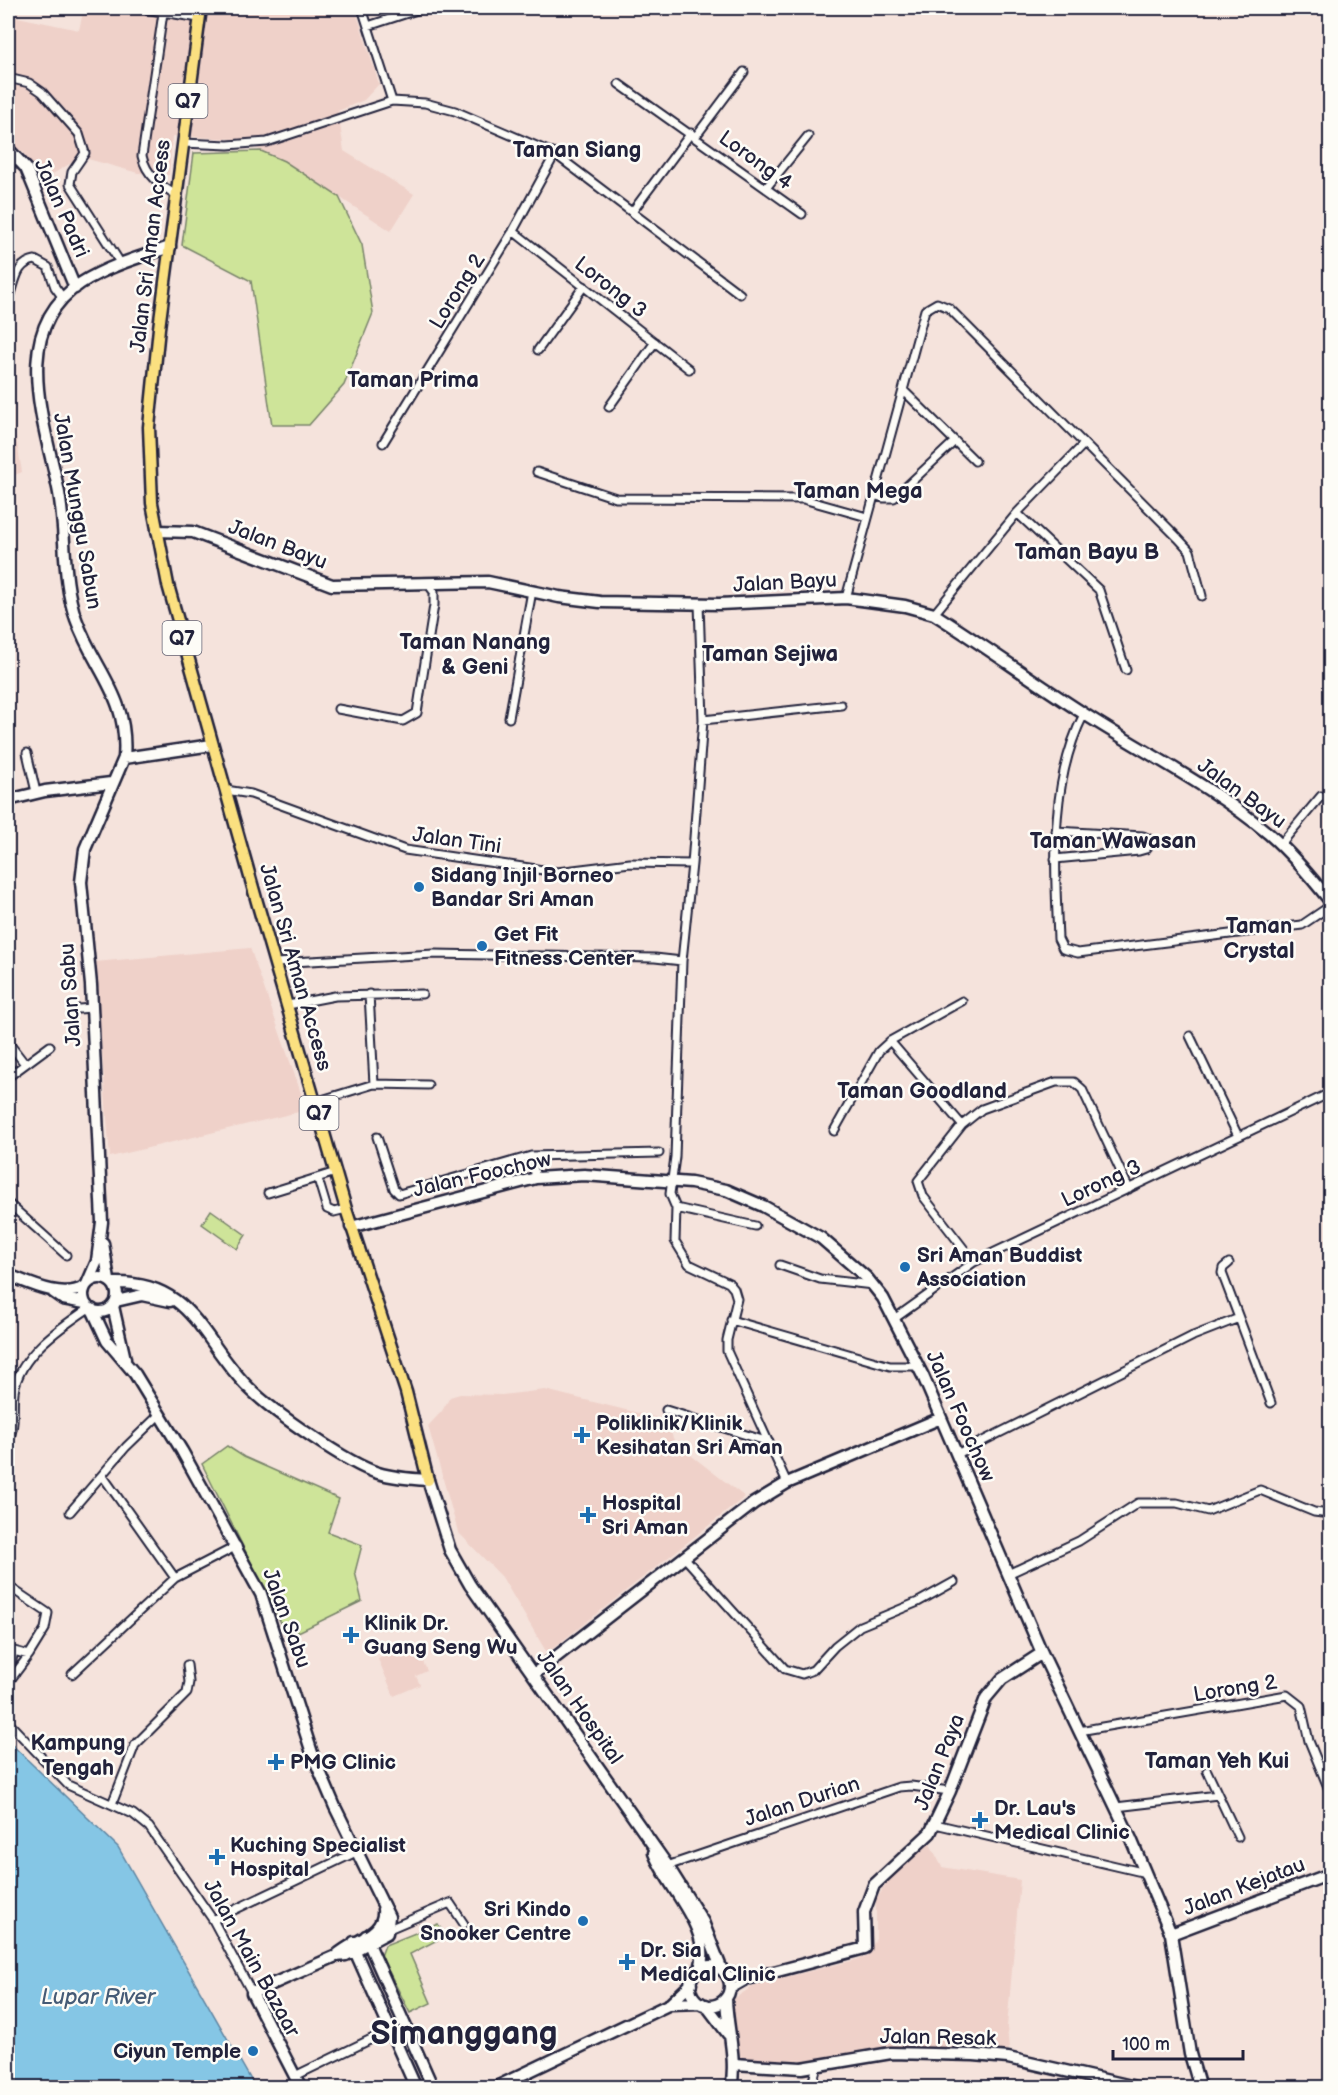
<svg xmlns="http://www.w3.org/2000/svg" width="1338" height="2095" font-family="'Balsamiq Sans',sans-serif">
<style>
.built{fill:#efd1c9}
.green{fill:#cee499;stroke:#78836a;stroke-width:1.5}
.water{fill:#85c6e5;stroke:#5d84a1;stroke-width:1.5}
.lines{fill:none;stroke-linecap:round;stroke-linejoin:round}
.street-casing{stroke:#22223b;stroke-width:11}
.secondary-casing{stroke:#22223b;stroke-width:15}
.primary-casing{stroke:#22223b;stroke-width:15}
.street{stroke:#fdfcf7;stroke-width:7}
.secondary{stroke:#fdfcf7;stroke-width:10}
.primary{stroke:#fbe080;stroke-width:10}
.poi-dot{fill:#1f6fb2;stroke:#fdfcf7;stroke-width:2}
.labels{text-anchor:middle;stroke-width:5;stroke-linejoin:round;paint-order:stroke}
.shield{fill:#fdfcf7;stroke:#646373;stroke-width:1.5}
.shield-label{font-size:20px;font-weight:bold;fill:#22223b}
.street-label{font-size:21px;fill:#22223b;stroke:#fdfcf7}
.poi-label{font-size:21px;font-weight:bold;fill:#22223b;stroke:#fdfcf7;text-anchor:start}
.neighbourhood-label{font-size:22px;font-weight:bold;fill:#22223b;stroke:#fdfcf7}
.water-label{font-size:22px;font-style:italic;fill:#455b76;stroke:#fdfcf7}
.town-label{font-size:33px;font-weight:bold;fill:#22223b;stroke:#fdfcf7}
</style>
<rect width="100%" height="100%" fill="#f5e3dc"/>
<filter id="ink" filterUnits="userSpaceOnUse"><feTurbulence type="fractalNoise" baseFrequency=".0167" numOctaves="2"/><feDisplacementMap in="SourceGraphic" scale="12" xChannelSelector="R" yChannelSelector="G"/><feConvolveMatrix kernelMatrix="1 2 1 2 8 2 1 2 1" color-interpolation-filters="sRGB"/></filter>
<g filter="url(#ink)">
<!-- built -->
<path class="built" d="M84,8H355L379,84L364,100L338,111L344,151L414,194L391,231L284,161L237,139L172,136L169,175L138,173L88,159L71,163L41,181L23,152L8,145V15L79,30Z
M8,436L16,437L22,472L8,478Z
M250,948L307,1110L110,1157L95,962Z
M545,1390L666,1420L675,1443L745,1497L547,1653L502,1577L458,1532L428,1426L442,1411L450,1397L460,1394L502,1395Z
M415,1643L427,1671L416,1676L420,1685L394,1696L378,1659Z
M929,1842L942,1867L1020,1880L1007,2027L1009,2049L1001,2054L906,2047L803,2060L740,2059L732,2000L755,1985L867,1957L876,1939V1900L893,1873Z"/>
<!-- green -->
<path class="green" d="M261,151L284,161L339,197L362,245L373,313L344,385L309,425H272L251,281L182,245L194,153Z
M211,1210L246,1235L237,1249L202,1224Z
M227,1446L244,1457L339,1499L328,1532L362,1545L355,1572L362,1601L288,1637L202,1464Z
M438,1924L445,1936L410,1954L431,2003L410,2013L381,1956L385,1945Z"/>
<!-- water -->
<path class="water" d="M8,1741L118,1847L255,2087H8Z"/>
<g class="lines">
<!-- street casing -->
<g class="street-casing">
<path id="street" d="M139,8L199,18
M362,8L392,101
M163,13L142,156C146,175 161,186 178,196
M368,26L423,8
M8,78L29,83L42,92L79,134L85,153L72,172L70,184L121,264
M619,84L802,214
M696,136L744,72
M183,143L228,145L267,142L392,101L425,103L455,111L555,154L740,294
M766,188L808,136
M632,212L691,133
M513,231L689,369
M11,294C16,279 17,263 35,260L48,267L55,287L63,298
M538,350L584,286
M904,391L975,461
M609,407L655,342
M383,443L513,231L555,154
M537,472L616,498L803,499L867,517
M874,495L883,498H894L955,441
M1017,513L1099,590L1126,670
M846,598L925,310L937,303L949,308L1178,538L1190,551L1202,596
M699,604L703,720L692,864L682,961L675,1157L670,1194L676,1208L675,1241L689,1264L729,1283L734,1289L737,1299L727,1340V1351L787,1483
M934,614L1017,513L1084,444
M338,709L403,721L417,713L434,605V592L428,584
M1084,714C1049,783 1055,864 1058,939L1063,949L1078,953L1302,925L1330,906
M509,718L532,591
M703,720L841,705
M27,753L36,792
M226,790L251,794L405,850L557,872L630,863L692,864
M1280,845L1321,796
M1055,859L1139,851L1146,849L1150,844L1149,839L1143,836L1056,831
M275,963L434,954L655,958L682,961
M369,994L374,1084
M288,1005L335,996L422,994
M79,1009L92,1008
M1190,1036L1238,1136
M890,1041L962,1125
M8,1042L25,1064
M8,1077L50,1046
M315,1102L374,1084L428,1085
M834,1131L879,1051L890,1041L962,1001
M377,1137L394,1189L399,1194L531,1156L659,1153
M531,1156L536,1178
M318,1179L327,1209L334,1212L346,1209
M268,1193L336,1172
M8,1203L66,1255
M676,1208L755,1226
M974,1262L923,1196L918,1181L962,1125L982,1109L1056,1082H1074L1082,1089L1129,1189
M1229,1263L1223,1268L1222,1273L1239,1318
M780,1265L820,1279L873,1285
M894,1319L974,1262L1330,1093
M731,1320L890,1366H918
M666,1410L769,1442
M8,1442C16,1426 12,1409 14,1392C19,1355 61,1327 89,1308
M957,1454L1193,1336L1239,1318L1271,1403
M102,1475L175,1578
M70,1512L126,1447L159,1415
M684,1557L785,1669L802,1674L813,1670L835,1646L860,1626L918,1602L954,1582
M1008,1574L1079,1541L1138,1503H1177L1208,1511L1260,1490L1314,1512L1330,1514
M8,1586L48,1613L45,1629L29,1655
M72,1674L175,1578L237,1546
M8,1677L14,1651L29,1655L8,1683
M8,1722L68,1785L133,1814L149,1827L213,1920L252,1993
M1079,1731L1287,1695L1301,1706L1309,1741L1330,1792
M1207,1771L1238,1837
M112,1804L135,1745L187,1693L189,1682L187,1665
M1116,1807L1218,1795
M935,1824L1146,1873
M664,1867L899,1787L911,1786L950,1791
M213,1920L356,1852
M389,1929L450,1903L464,1924
M727,1975L751,1978
M730,1990L751,1978
M295,2076L390,2030
M811,2088L817,2066"/>
</g>
<!-- secondary casing -->
<g class="secondary-casing">
<path id="secondary" d="M8,149L26,168L75,288
M170,247C140,257 108,266 81,283C9,330 44,421 58,488C67,530 61,578 76,619C95,672 129,696 124,758L212,745
M157,531L193,532L332,585L488,582L559,597L600,602L719,604L846,598L905,606L934,614C985,646 1034,682 1086,715C1147,754 1213,787 1269,834C1292,854 1311,877 1330,901
M8,800L45,791L111,783
M351,1227L536,1178L584,1175L691,1183L726,1190L763,1206L821,1238L867,1278L883,1298L923,1376L1042,1653L1131,1839L1171,1934L1190,2054L1200,2088
M103,1243L109,1280
M8,1275C29,1283 62,1300 84,1287
M83 1295a17 17 0 1 1 34 0a17 17 0 1 1-34 0Z
M112,1283C193,1280 201,1341 249,1388C272,1411 348,1464 378,1473C395,1478 411,1479 428,1480L450,1550L470,1585L667,1865L703,1922L722,1970
M87,1284L97,1261L102,1222L91,985L81,882L85,849L124,758
M53,1292L63,1299L85,1303
M116,1301L142,1295L170,1301
M113,1306L125,1359
M92,1309L107,1341L135,1374L182,1451L261,1594L312,1753L335,1807L389,1917L387,1933L346,1955L336,1956L252,1993L301,2088
M534,1674L754,1503L787,1483L941,1418
M654,1853C668,1889 713,1929 700,1969
M1171,1934L1330,1874
M366,1936L355,1951L416,2088
M354,1942L369,1944L433,2088
M337,1955C353,1940 386,1935 383,1909
M690 1986a20 20 0 1 1 40 0a20 20 0 1 1-40 0Z
M751,1978L865,1948L864,1912L874,1885L930,1833L950,1791L986,1698L1002,1679L1042,1653
M726,1999C727,2029 737,2058 731,2088
M670,2004L701,2003
M706,2005L728,2034
M734,2064L802,2068L891,2053L974,2055L1008,2058L1140,2088
M494,2088L670,2004L691,1984"/>
</g>
<!-- primary casing -->
<g class="primary-casing">
<path id="primary" d="M201,8L159,328L149,427L152,503L168,585L257,902L346,1209L406,1392L428,1480"/>
</g>
<!-- street -->
<use href="#street" class="street"/>
<!-- secondary -->
<use href="#secondary" class="secondary"/>
<!-- primary -->
<use href="#primary" class="primary"/>
</g>
</g>
<!-- markers -->
<g class="poi-dot">
<circle cx="419" cy="887" r="6"/>
<circle cx="482" cy="946" r="6"/>
<circle cx="905" cy="1267" r="6"/>
<path d="M579 1426h6v6h6v6h-6v6h-6v-6h-6v-6h6z"/>
<path d="M585 1506h6v6h6v6h-6v6h-6v-6h-6v-6h6z"/>
<path d="M348 1626h6v6h6v6h-6v6h-6v-6h-6v-6h6z"/>
<path d="M273 1753h6v6h6v6h-6v6h-6v-6h-6v-6h6z"/>
<path d="M977 1811h6v6h6v6h-6v6h-6v-6h-6v-6h6z"/>
<path d="M214 1848h6v6h6v6h-6v6h-6v-6h-6v-6h6z"/>
<circle cx="583" cy="1921" r="6"/>
<path d="M624 1953h6v6h6v6h-6v6h-6v-6h-6v-6h6z"/>
<circle cx="253" cy="2051" r="6"/>
</g>
<g class="labels">
<!-- shield labels -->
<g class="shield">
<rect x="168.5" y="84" width="39" height="34" rx="4.5"/>
<rect x="162.5" y="621" width="39" height="34" rx="4.5"/>
<rect x="299.5" y="1096" width="39" height="34" rx="4.5"/>
</g>
<g class="shield-label">
<text x="188" y="108">Q7</text>
<text x="182" y="645">Q7</text>
<text x="319" y="1120">Q7</text>
</g>
<!-- street labels -->
<g class="street-label">
<text transform="translate(756 160) rotate(36)" y="7">Lorong 4</text>
<text transform="translate(62 208) rotate(66)" y="7">Jalan Padri</text>
<text transform="translate(150 246) rotate(-83)" y="7">Jalan Sri Aman Access</text>
<text transform="translate(611 287) rotate(38)" y="7">Lorong 3</text>
<text transform="translate(457 291) rotate(-58)" y="7">Lorong 2</text>
<text transform="translate(78 511) rotate(80)" y="7">Jalan Munggu Sabun</text>
<text transform="translate(278 544) rotate(21)" y="7">Jalan Bayu</text>
<text transform="translate(785 582) rotate(-3)" y="7">Jalan Bayu</text>
<text transform="translate(1242 793) rotate(36)" y="7">Jalan Bayu</text>
<text transform="translate(457 840) rotate(8)" y="7">Jalan Tini</text>
<text transform="translate(296 967) rotate(74)" y="7">Jalan Sri Aman Access</text>
<text transform="translate(70 995) rotate(-94)" y="7">Jalan Sabu</text>
<text transform="translate(482 1174) rotate(-13)" y="7">Jalan Foochow</text>
<text transform="translate(1101 1183) rotate(-25)" y="7">Lorong 3</text>
<text transform="translate(961 1416) rotate(66)" y="7">Jalan Foochow</text>
<text transform="translate(287 1618) rotate(70)" y="7">Jalan Sabu</text>
<text transform="translate(1235 1688) rotate(-9)" y="7">Lorong 2</text>
<text transform="translate(580 1707) rotate(55)" y="7">Jalan Hospital</text>
<text transform="translate(939 1762) rotate(-68)" y="7">Jalan Paya</text>
<text transform="translate(802 1801) rotate(-18)" y="7">Jalan Durian</text>
<text transform="translate(1244 1886) rotate(-21)" y="7">Jalan Kejatau</text>
<text transform="translate(252 1958) rotate(61)" y="7">Jalan Main Bazaar</text>
<text transform="translate(938 2037) rotate(1)" y="7">Jalan Resak</text>
</g>
<!-- poi labels -->
<g class="poi-label">
<text x="431" y="882">Sidang Injil Borneo<tspan x="431" dy="24">Bandar Sri Aman</tspan></text>
<text x="494" y="941">Get Fit<tspan x="494" dy="24">Fitness Center</tspan></text>
<text x="917" y="1262">Sri Aman Buddist<tspan x="917" dy="24">Association</tspan></text>
<text x="596" y="1430">Poliklinik/Klinik<tspan x="596" dy="24">Kesihatan Sri Aman</tspan></text>
<text x="602" y="1510">Hospital<tspan x="602" dy="24">Sri Aman</tspan></text>
<text x="364" y="1630">Klinik Dr.<tspan x="364" dy="24">Guang Seng Wu</tspan></text>
<text x="290" y="1769">PMG Clinic</text>
<text x="994" y="1815">Dr. Lau's<tspan x="994" dy="24">Medical Clinic</tspan></text>
<text x="230" y="1852">Kuching Specialist<tspan x="230" dy="24">Hospital</tspan></text>
<text x="571" y="1916" text-anchor="end">Sri Kindo<tspan x="571" dy="24">Snooker Centre</tspan></text>
<text x="640" y="1957">Dr. Sia<tspan x="640" dy="24">Medical Clinic</tspan></text>
<text x="241" y="2058" text-anchor="end">Ciyun Temple</text>
</g>
<!-- neighbourhood labels -->
<g class="neighbourhood-label">
<text x="577" y="157">Taman Siang</text>
<text x="413" y="387">Taman Prima</text>
<text x="858" y="498">Taman Mega</text>
<text x="1087" y="559">Taman Bayu B</text>
<text x="475" y="649">Taman Nanang<tspan x="475" dy="25">&amp; Geni</tspan></text>
<text x="770" y="661">Taman Sejiwa</text>
<text x="1113" y="848">Taman Wawasan</text>
<text x="1259" y="933">Taman<tspan x="1259" dy="25">Crystal</tspan></text>
<text x="922" y="1098">Taman Goodland</text>
<text x="78" y="1750">Kampung<tspan x="78" dy="25">Tengah</tspan></text>
<text x="1217" y="1768">Taman Yeh Kui</text>
</g>
<!-- water labels -->
<g class="water-label">
<text x="98" y="2004">Lupar River</text>
</g>
<!-- town labels -->
<g class="town-label">
<text x="464" y="2044">Simanggang</text>
</g>
</g>
<!-- margin -->
<rect width="1338" height="2095" fill="none" stroke="#fdfcf7" stroke-width="30"/>
<rect x="15" y="15" width="1308" height="2065" fill="none" stroke="#22223b" stroke-width="2" filter="url(#ink)"/>
<!-- scale -->
<path d="M1113 2050v9h130v-9" fill="none" stroke="#22223b" stroke-width="3"/>
<text x="1122" y="2050" font-size="18" fill="#22223b" stroke="#fdfcf7" stroke-width="4.5" paint-order="stroke">100 m</text>
</svg>
